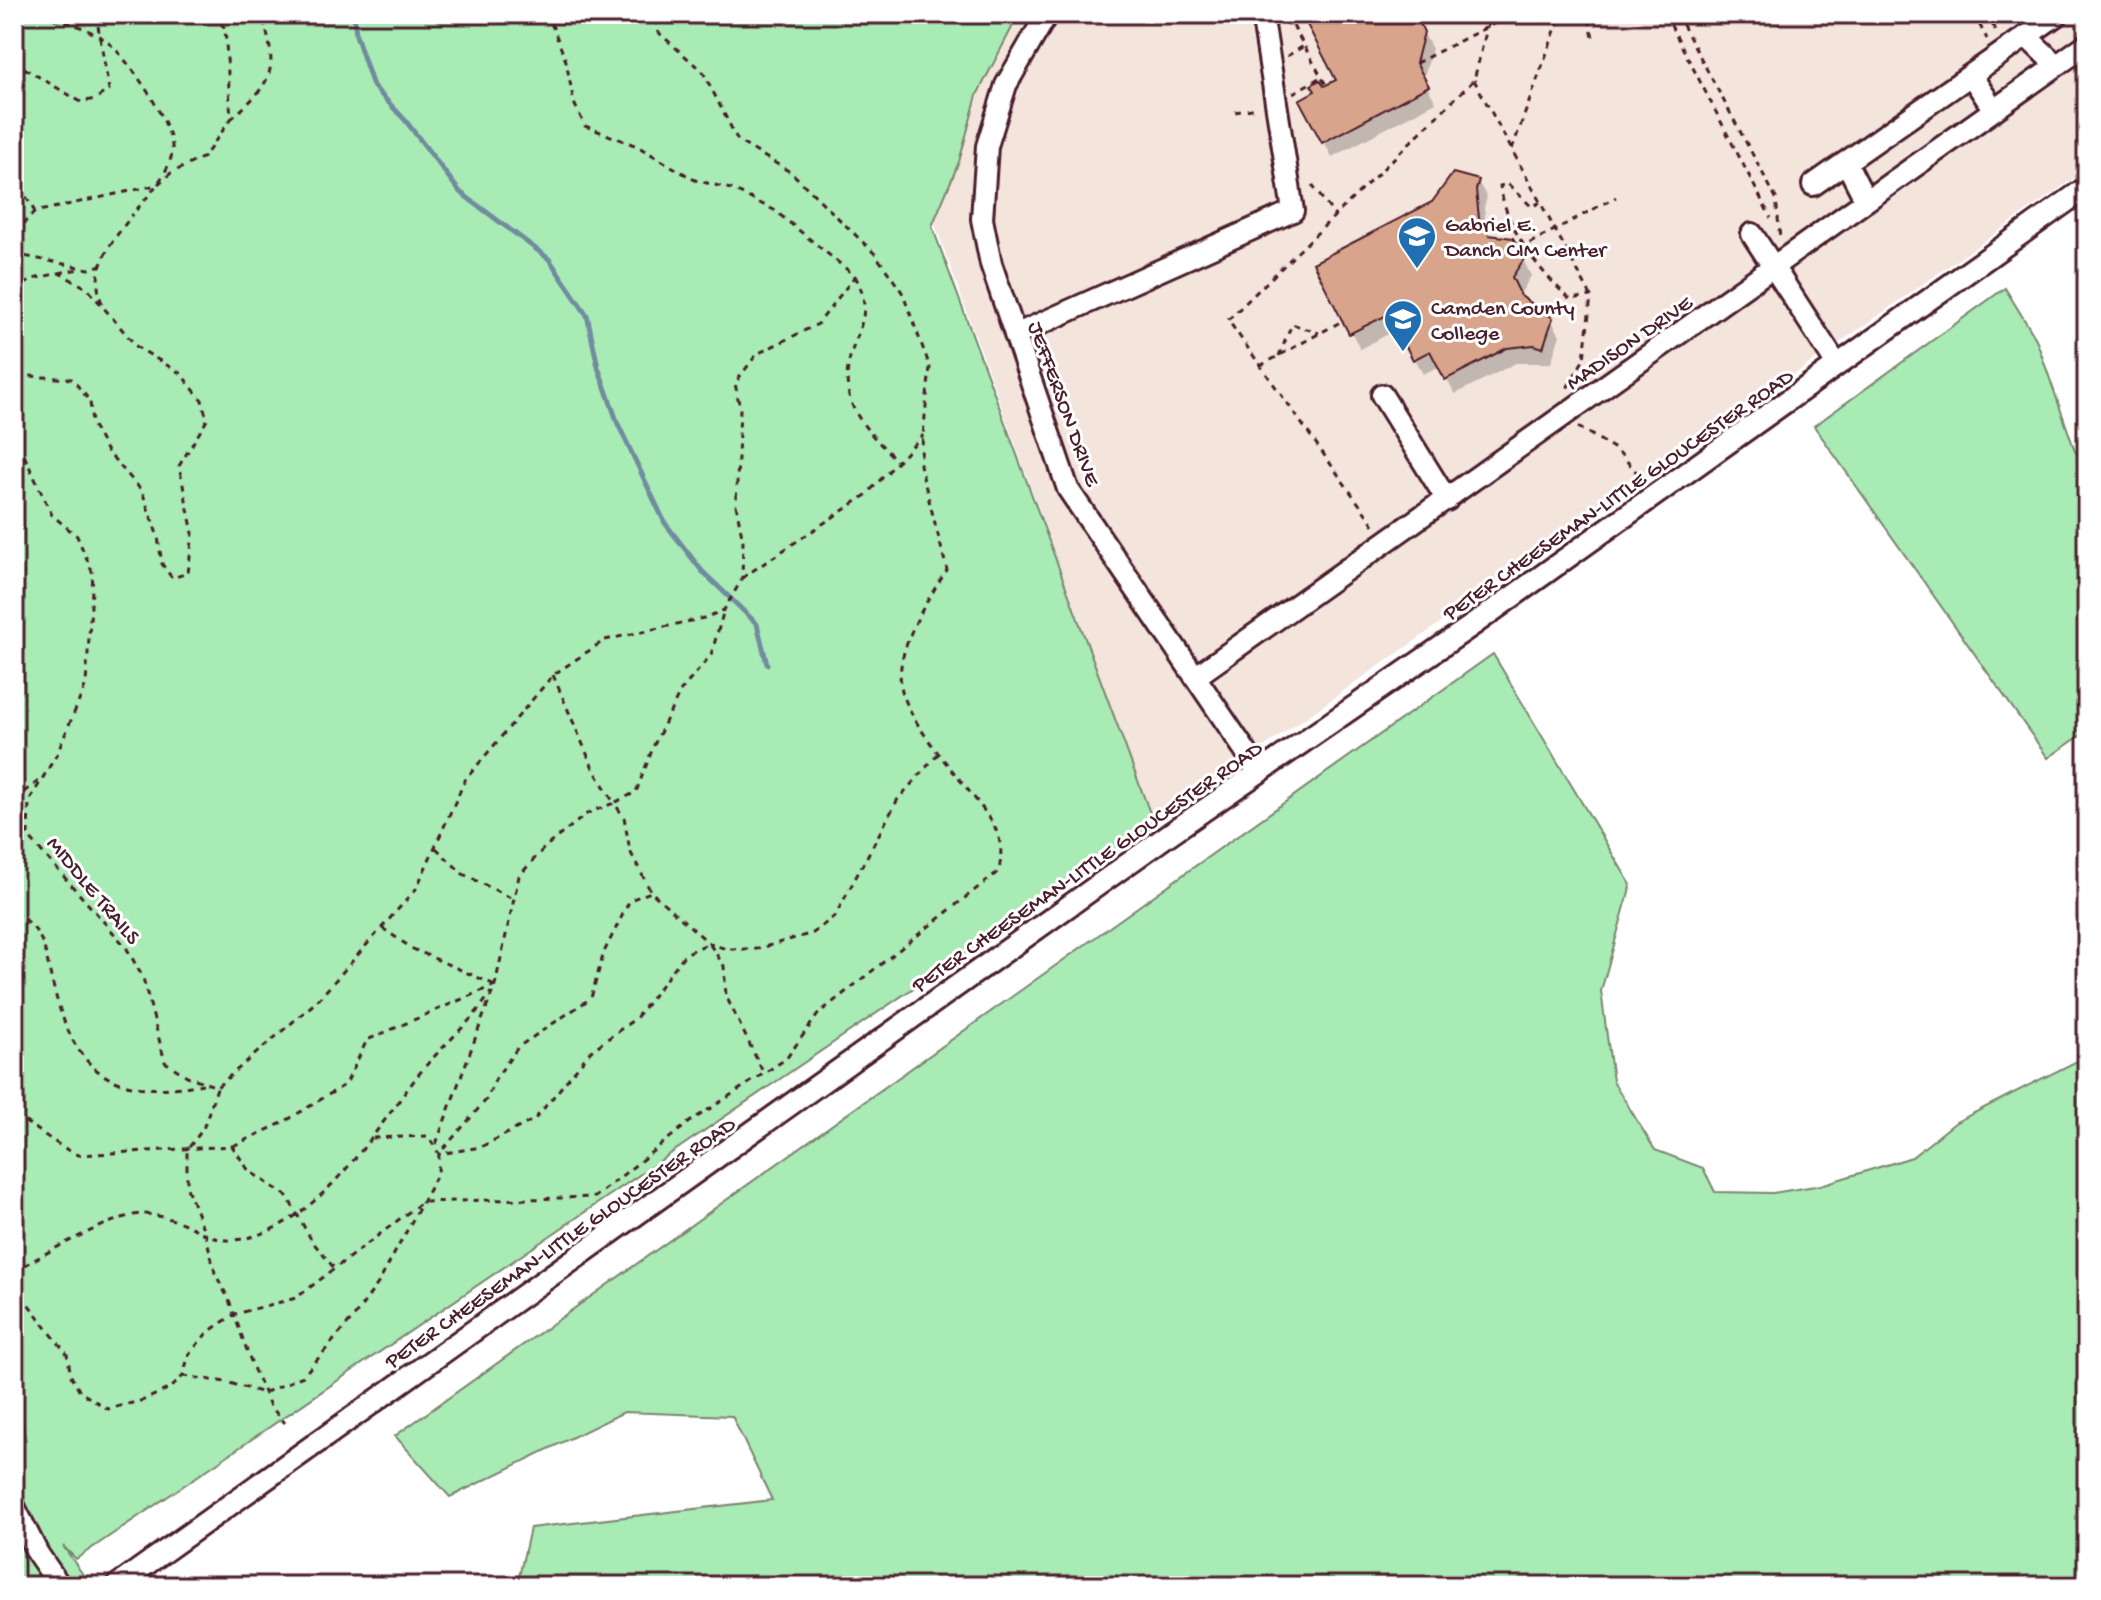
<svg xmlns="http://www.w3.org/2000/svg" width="2101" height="1600" font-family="'Gochi Hand',sans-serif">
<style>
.built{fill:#f3e4dc}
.green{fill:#a9ebb5;stroke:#7a8570;stroke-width:2}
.shadow{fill:#0003}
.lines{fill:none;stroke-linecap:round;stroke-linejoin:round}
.stream{stroke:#718b9f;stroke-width:5}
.building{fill:#d8a58c;stroke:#4a1f2b;stroke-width:2}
.minor-casing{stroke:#4a1f2b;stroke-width:26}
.path{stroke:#4a1f2b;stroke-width:3;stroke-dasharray:6 6;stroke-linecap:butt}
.minor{stroke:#fff;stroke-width:20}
.labels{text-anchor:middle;stroke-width:6;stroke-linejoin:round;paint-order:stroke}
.poi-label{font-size:22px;fill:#4a1f2b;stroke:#fff;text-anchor:start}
.street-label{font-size:22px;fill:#4a1f2b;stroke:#fff}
</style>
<rect width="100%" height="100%" fill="#fff"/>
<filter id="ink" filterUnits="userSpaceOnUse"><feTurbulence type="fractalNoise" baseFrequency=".0125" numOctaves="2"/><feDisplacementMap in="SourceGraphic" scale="16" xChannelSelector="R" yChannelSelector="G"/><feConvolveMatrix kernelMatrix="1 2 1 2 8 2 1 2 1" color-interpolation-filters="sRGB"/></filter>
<g filter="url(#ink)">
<!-- built -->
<path class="built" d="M858,14H2087V169L1154,824Z"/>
<!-- green -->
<path class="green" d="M14,14H1019L977,95L959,162L932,226L1154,824L76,1559L63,1546L84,1576L72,1586H14V1395L26,1441L14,1382Z
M2005,288L2036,339L2075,451L2087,468V731L2048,758L1814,426Z
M1493,654L1631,885L1601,991L1613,1081L1655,1150L1703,1168L1715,1192L1773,1193L1821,1185L1912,1157L1956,1122L2087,1056V1586H529L519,1577L530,1528L772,1500L732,1416L624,1412L450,1497L395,1436Z"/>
<!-- shadow -->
<path class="shadow" d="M1314,14H1388L1417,21L1432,49L1423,80L1436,102L1332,157L1324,142L1317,92L1339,81Z
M1478,182L1487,197L1484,207L1487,235L1521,255L1531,276L1520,294L1522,300L1551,320L1560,335L1551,363H1516L1455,394L1440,366L1423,374L1399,328L1360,349L1316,263Z"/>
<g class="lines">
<!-- stream -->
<path class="stream" d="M354,14L356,35L373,86L405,120L460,192L549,259L587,315L598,367L618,424L665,523L702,571L757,624L767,664"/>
</g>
<!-- building -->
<path class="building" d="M1309,14H1397L1418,19L1424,32L1416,63L1429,86L1322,143L1299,100L1315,91L1311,85L1320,80L1324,86L1336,80L1303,17Z
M1453,173L1479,180L1476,190L1479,218L1489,235L1513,238L1524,259L1512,277L1521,296L1553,318L1543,348L1534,345L1507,348L1445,380L1430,351L1413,360L1389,314L1349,334L1313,263L1432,202Z"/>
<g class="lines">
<!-- minor casing -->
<g class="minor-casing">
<path id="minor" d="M1047,14L1006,85L987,146L982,219L991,264L1068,489L1259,771
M2026,36L2056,65
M1971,75L1994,110
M1846,162L1866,201
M1813,185L2058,14
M1752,234L1837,365
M1015,335L1293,211L1264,26L1258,14
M1382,395L1447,500
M1195,677L2087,44
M14,1506L38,1554L60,1586
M116,1586L1171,833L1474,624L2087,187"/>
</g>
<!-- path -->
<path class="path" d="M18,14C46,14 81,24 105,40C126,55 176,126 172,153C168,176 146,198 132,215
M1293,14V26L1326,85
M1588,14L1589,19L1599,14
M1636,14V15
M1665,14L1771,218
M1677,14L1776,198L1780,238
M1974,14L1987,39
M1987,14L1998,35
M1589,19L1593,37
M1287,56L1304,46
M14,62L81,102L95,99L109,90L96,14
M1416,63L1513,14
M1474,80L1591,296L1584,359L1566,390
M1293,93L1321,77
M1235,112L1257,108
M231,119C275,80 278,71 262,14
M1512,149L1561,14
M14,176L35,212
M1312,185L1335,216
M1540,202L1532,207L1508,184L1500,186C1507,230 1538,270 1570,299L1591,296
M14,233L35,212L157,185L171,173L204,157L231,119L225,28L212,14
M1519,249L1616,197
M14,254L89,269L101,265
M59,273L79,269
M855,276C881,323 841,341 848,390C852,419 878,441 897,461
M14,291L33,279L59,273L87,288L137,347L180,373L202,400L207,420L179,466L193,533L188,573L172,578L162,564L158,537L142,491L106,450L92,424L90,401L72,379L14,375
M102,303C88,269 113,240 133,214
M1279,356L1292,324L1319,333
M1260,366L1342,321
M1578,427L1617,450L1645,482
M14,434L52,515L77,536L93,574L86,684L57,754L29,801L28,836L126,947L143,978L165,1062L187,1076L217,1087L316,1002L416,889L465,780L553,675L605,640L704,618L724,610L742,579L743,541L736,505L740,409L735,383L757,354L818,324L855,276L774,210L731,189L695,180L637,146L585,126L574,103L566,61L552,25L534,14
M1374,525L1228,320L1474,80L1488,24L1484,14
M742,578L866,495L923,435
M553,675L593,768L614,803L636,792L654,745L680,692L711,655L724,610
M14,799L40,780
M14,827L28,835
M436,848L463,874L511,898
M14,913C47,931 44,952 53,985C75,1075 113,1100 203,1084
M382,928L413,949L495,985
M217,1088L203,1129L187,1150V1188L206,1236L215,1273L229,1300L254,1370L270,1406L285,1423
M14,1116C38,1127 55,1146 79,1155L232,1146L249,1171L287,1196L312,1241L334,1268
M373,1138L428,1136L439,1154L481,1147L535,1119L591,1051L636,1018L685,954L709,943L724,966L726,996L764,1074
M436,1144L495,985L519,876L545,847L588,813L614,803L624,817L630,851L651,892L709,943L726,949H757L813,933L835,916L898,799L939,753
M233,1146L284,1122L346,1084L367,1040L495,985
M14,1272L25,1300L67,1354L71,1376L80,1392L108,1409L144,1400L172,1387L183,1376L189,1354L208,1332L235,1314L296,1298L422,1202L595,1197L691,1121L786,1059L819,1013L999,871C1005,838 996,826 976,800C951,767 916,732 903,694C890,656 927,600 947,570L920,465L930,367L902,292L875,254L792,173L738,141L703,72L658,32L654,14
M14,1272C39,1256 114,1215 141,1214C151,1213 167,1218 177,1221C196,1227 211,1242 234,1240C315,1232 373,1133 419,1074C442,1045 471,1024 491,992
M183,1376L226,1382L264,1393L303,1376L353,1318L379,1282L438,1173L439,1154L486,1100L496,1078L518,1047L591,998L604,952L630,900L651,892"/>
<!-- minor -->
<use href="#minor" class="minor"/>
</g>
</g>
<!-- icons -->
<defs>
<g id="university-pin" transform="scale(2)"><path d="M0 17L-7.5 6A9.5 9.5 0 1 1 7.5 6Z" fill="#1f6fb2" stroke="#fff"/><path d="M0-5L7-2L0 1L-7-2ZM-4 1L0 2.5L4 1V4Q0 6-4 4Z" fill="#fff"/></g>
</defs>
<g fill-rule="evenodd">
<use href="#university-pin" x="1417" y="236"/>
<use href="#university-pin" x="1403" y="319"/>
</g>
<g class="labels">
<!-- poi labels -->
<g class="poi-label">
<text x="1445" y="231">Gabriel E.<tspan x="1445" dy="25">Danch CIM Center</tspan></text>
<text x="1431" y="314">Camden County<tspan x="1431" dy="25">College</tspan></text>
</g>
<!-- street labels -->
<g class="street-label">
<text transform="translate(1628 341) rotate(-35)" y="8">MADISON DRIVE</text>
<text transform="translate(1066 403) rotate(70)" y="8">JEFFERSON DRIVE</text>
<text transform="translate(1617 493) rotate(-35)" y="8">PETER CHEESEMAN-LITTLE GLOUCESTER ROAD</text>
<text transform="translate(1086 865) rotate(-35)" y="8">PETER CHEESEMAN-LITTLE GLOUCESTER ROAD</text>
<text transform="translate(95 889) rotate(50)" y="8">MIDDLE TRAILS</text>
<text transform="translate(559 1241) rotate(-35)" y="8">PETER CHEESEMAN-LITTLE GLOUCESTER ROAD</text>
</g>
</g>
<!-- margin -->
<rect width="2101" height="1600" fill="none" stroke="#fff" stroke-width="48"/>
<rect x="24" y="24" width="2053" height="1552" fill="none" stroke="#4a1f2b" stroke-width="3" filter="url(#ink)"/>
</svg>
